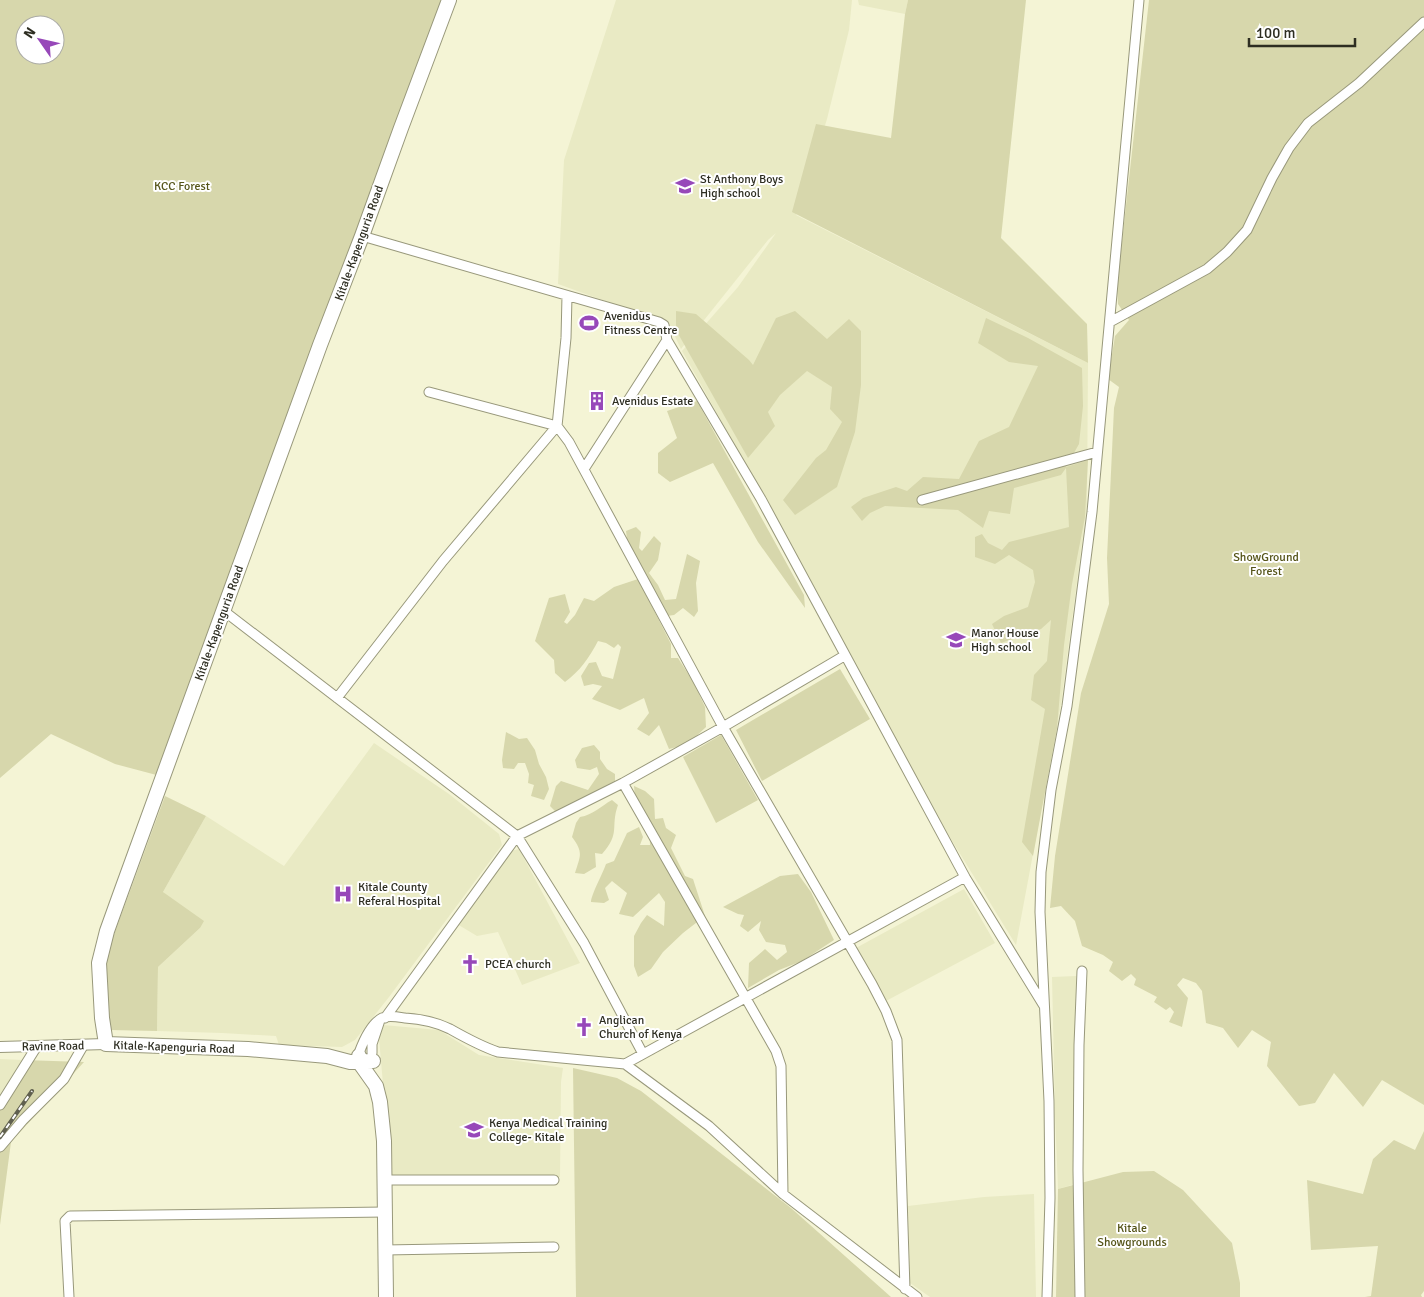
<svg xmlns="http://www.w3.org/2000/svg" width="1424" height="1297" font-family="Signika,sans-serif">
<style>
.built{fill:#e9eac4}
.green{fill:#d7d7ac;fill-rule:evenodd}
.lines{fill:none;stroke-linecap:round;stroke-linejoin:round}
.minor-casing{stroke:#98987b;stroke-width:11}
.tertiary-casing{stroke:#98987b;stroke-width:12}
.trunk-casing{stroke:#98987b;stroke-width:16}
.minor{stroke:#fff;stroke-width:9}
.tertiary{stroke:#fff;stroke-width:10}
.trunk{stroke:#fff;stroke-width:14}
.rail-casing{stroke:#60604f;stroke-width:4}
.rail{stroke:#fff;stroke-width:2;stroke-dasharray:5.5;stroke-linecap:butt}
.labels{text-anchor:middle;stroke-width:4;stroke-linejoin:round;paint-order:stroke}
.poi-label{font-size:12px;fill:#2d2d21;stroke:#fff;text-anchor:start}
.park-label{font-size:12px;fill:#555418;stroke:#fff}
.street-label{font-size:12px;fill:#2d2d21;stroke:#fff}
</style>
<rect width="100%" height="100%" fill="#f4f4d5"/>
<!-- built -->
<path class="built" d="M616,0H852L849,30L827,119L798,212L796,215L1088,363L1087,505L1061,704L1016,945L935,813L809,577L682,351L738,287L776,233L768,240L681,349L669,324L558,284L564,160Z
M858,0H908L905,14L859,5Z
M374,743L449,794L499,834L502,845L389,997L355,1040L342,1047L279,1045L276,1036L222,1033L157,1031L158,967L200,928L163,892L206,816L284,866Z
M519,849L580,963L522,985L498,932L477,936L457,924L511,851Z
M964,889L995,943L884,1002L856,948Z
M1076,976L1075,1184L1058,1189L1055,1114L1052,977Z
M383,1025L439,1030L479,1055L563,1068L561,1082L560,1177H391L379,1038Z
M0,1059L23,1060L0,1097Z
M1034,1194L1036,1297H930L910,1283L908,1206L984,1197Z"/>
<!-- green -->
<path class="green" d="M0,0H441L164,777L115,764L51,734L0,778ZM25,25H55V55H25Z
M908,0H1026L1001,238L1087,324L1088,363L792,212L816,124L891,138L905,14Z
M1149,0H1424V1105L1382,1080L1363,1107L1334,1073L1315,1103L1299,1106L1267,1066L1271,1042L1252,1030L1238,1048L1223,1028L1206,1023L1202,991L1196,983L1183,978L1177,985L1188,998L1182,1027L1169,1022L1174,1012L1170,1007L1166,1010L1154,1002L1157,997L1134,985L1136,979L1131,974L1122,981L1109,971L1113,962L1103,955L1082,946L1075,921L1061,906L1050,908L1055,856L1081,693L1109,604L1107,558L1114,408L1119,387L1108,379L1115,336L1129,320L1118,304L1117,286Z
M676,311L696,314L749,360L753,365L776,318L795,311L827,339L849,319L861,331V385L855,432L837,487L795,515L783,500L816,458L826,450L842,422L830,409L832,387L807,371L780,395L768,412L775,426L748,458L676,330Z
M986,318L1028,338L1082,368L1083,406L1079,444L1066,467L1088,460L1085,517L1072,584L1064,645L1057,728L1033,856L1022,842L1045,709L1031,700L1034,675L1047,661L1051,620L1041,629L1001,643L992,624L1004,616L1028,607L1035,582L1033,570L1009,555L995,564L975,557V537L982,534L988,543L1002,550L1009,542L1069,527L1066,468L1061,475L1014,488L1010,514L989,511L983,528L958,510L885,506L870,513L862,521L851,507L863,498L896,487L907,491L923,477L959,479L979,441L1009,427L1038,366L1009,362L978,343Z
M697,401L804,595L805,608L758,542L713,463L670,482L658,473V453L677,438L667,411Z
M636,527L641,532L639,548L642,551L654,536L661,543L658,560L649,573L658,585L665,600L676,599L687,554L700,561L696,583L698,611L694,617L683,608L674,615L667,616L627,539L626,531Z
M638,579L671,644V658H678L694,683L705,707L706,727L688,744L669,749L659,725L649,736L637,729L649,713L644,698L620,710L592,699L602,686L593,684L584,686L581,676L589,663L596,662L602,676L613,679L621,647L618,644L614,648L606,643L598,641C589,658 580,671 565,682L555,673L554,660L535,641L549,598L565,594L570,612L564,622L567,624L575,615L584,598L594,601L614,587Z
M840,669L870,719L762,781L736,730Z
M506,732L519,739L527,738L535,750L539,764L546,777L549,789L544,800L531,796L534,785L528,783L529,774L525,763H518L514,769L503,768L502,760Z
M721,735L758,800L716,823L683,757Z
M594,745L600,752V759L607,769L615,774V781L556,812L550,806L556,786L561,781L588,790L599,774L597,767L590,770L577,768L575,760L582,748Z
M634,786L645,791L654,799L655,819L663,818L666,828L676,835L671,848L685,876L693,879L705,916L683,933L663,952L651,969L638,977L634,966V936L641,923L647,915L664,926L665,902L659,893L633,917L619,914L627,893L612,881L605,888L609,900L604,903L591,902C591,895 603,873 606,864L614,861L627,833L639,827L643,837L640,845H650L649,822L635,799Z
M165,796L206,816L163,892L204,921L200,928L158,967L157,1031L110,1030L105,959Z
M612,800L618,805C610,827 621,833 602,854L595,853L596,867L584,874L575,873C580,856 584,853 572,837L576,823L580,817C593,815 601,806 612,800Z
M798,874L811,892L834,940L802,961L779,970L748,988L749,963L765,949L777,960L787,952L785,945L766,942L759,930L761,921L748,932L740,926L744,915L738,914L723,907L780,876Z
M23,1060L84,1062L11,1142L0,1225V1095Z
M573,1068L617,1078L641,1091L791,1208L891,1297H576Z
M1424,1131V1291L1421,1295L1422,1297H1365L1371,1296L1378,1246L1311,1250L1307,1180L1363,1194L1373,1159L1394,1140L1415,1150Z
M1154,1171L1183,1190L1232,1243L1240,1283V1297H1056L1058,1189L1123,1172Z"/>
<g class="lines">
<!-- minor casing -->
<g class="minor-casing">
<path id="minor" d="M362,236L659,322L664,325L667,340L761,499L965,877
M1110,322L1207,269L1227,252L1247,230L1272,178L1289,148L1308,123L1359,83L1424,22
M429,392L557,426L569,442L723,727L844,656
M584,469L667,340
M922,500L1097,452
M224,611L517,836L623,783L723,727L872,984L886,1011L897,1040L905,1289
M337,698L443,561L557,426L566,338L567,296
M623,783L776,1051L781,1066L783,1194
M385,1018L517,836L584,943L643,1054
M359,1053C363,1042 371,1024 382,1018C389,1015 398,1017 405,1018C421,1019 436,1022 450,1029C466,1038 480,1046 498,1052L625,1064L709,1126L783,1194L917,1297
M372,1053V1044L380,1020
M625,1064L965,877L1044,1006
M0,1105L37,1046
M0,1147L23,1120L64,1079L83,1046
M385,1180H554
M385,1250L554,1247
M69,1297L65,1221L70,1216L385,1212
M1047,1297L1050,1198L1049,1101L1040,912L1041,872L1051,790L1067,706L1092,512L1139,0
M1080,1297L1078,1170L1079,1045L1082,971"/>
</g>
<!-- tertiary casing -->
<g class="tertiary-casing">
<path id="tertiary" d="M0,1047L106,1044"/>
</g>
<!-- trunk casing -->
<g class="trunk-casing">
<path id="trunk" d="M359,1056V1062L376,1086L380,1102L384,1141L386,1297
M373,1061L350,1062L327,1056L248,1049L106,1044L102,1018L99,963L107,931L121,892L320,345L362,236L401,128L449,0"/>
</g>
<!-- minor -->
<use href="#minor" class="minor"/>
<!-- tertiary -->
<use href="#tertiary" class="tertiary"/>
<!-- trunk -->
<use href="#trunk" class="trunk"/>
<!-- rail casing -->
<g class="rail-casing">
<path id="rail" d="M0,1137L32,1091"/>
</g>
<!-- rail -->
<use href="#rail" class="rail"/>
</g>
<!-- icons -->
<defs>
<g id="school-bare" transform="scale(1.5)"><path d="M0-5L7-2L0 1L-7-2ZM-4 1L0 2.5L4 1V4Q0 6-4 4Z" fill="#9748b9" stroke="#fff" stroke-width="2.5" paint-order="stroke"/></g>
<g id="stadium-bare" transform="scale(1.5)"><path d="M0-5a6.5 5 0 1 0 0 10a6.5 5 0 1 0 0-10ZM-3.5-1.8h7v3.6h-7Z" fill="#9748b9" stroke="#fff" stroke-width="2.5" paint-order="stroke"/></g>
<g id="building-bare" transform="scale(1.5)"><path d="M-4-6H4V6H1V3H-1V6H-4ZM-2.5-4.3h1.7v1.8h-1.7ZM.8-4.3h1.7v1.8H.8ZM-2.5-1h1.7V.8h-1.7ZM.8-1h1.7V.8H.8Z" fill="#9748b9" stroke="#fff" stroke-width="2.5" paint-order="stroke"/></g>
<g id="hospital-bare" transform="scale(1.5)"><path d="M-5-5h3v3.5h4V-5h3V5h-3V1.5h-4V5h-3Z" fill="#9748b9" stroke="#fff" stroke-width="2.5" paint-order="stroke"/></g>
<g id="church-bare" transform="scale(1.5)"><path d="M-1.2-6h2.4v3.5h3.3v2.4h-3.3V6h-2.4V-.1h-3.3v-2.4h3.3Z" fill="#9748b9" stroke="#fff" stroke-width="2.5" paint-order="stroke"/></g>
<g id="university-bare" transform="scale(1.5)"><path d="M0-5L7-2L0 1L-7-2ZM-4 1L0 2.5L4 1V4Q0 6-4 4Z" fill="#9748b9" stroke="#fff" stroke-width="2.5" paint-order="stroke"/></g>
</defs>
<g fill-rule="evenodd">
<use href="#school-bare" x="685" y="186"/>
<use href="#stadium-bare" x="589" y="323"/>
<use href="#building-bare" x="597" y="401"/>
<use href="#school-bare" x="956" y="640"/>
<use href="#hospital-bare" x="343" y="894"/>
<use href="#church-bare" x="470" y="964"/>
<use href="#church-bare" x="584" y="1027"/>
<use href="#university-bare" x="474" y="1130"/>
</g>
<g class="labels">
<!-- poi labels -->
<g class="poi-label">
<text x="700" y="183">St Anthony Boys<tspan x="700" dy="14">High school</tspan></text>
<text x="604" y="320">Avenidus<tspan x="604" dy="14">Fitness Centre</tspan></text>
<text x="612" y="405">Avenidus Estate</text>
<text x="971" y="637">Manor House<tspan x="971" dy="14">High school</tspan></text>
<text x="358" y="891">Kitale County<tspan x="358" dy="14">Referal Hospital</tspan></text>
<text x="485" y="968">PCEA church</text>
<text x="599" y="1024">Anglican<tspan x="599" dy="14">Church of Kenya</tspan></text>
<text x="489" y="1127">Kenya Medical Training<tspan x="489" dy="14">College- Kitale</tspan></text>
</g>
<!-- park labels -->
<g class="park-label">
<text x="182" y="190">KCC Forest</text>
<text x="1266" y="561">ShowGround<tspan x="1266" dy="14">Forest</tspan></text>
<text x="1132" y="1232">Kitale<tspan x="1132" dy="14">Showgrounds</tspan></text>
</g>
<!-- street labels -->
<g class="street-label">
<text transform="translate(359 243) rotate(-70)" y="4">Kitale-Kapenguria Road</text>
<text transform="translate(219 623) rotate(-70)" y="4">Kitale-Kapenguria Road</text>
<text transform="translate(53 1046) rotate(-1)" y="4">Ravine Road</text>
<text transform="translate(174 1047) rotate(2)" y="4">Kitale-Kapenguria Road</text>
</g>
</g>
<!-- north arrow -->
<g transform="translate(40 40) rotate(304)"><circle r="24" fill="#ffffff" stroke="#ababa6"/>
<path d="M0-4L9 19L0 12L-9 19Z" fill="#9748b9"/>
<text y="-8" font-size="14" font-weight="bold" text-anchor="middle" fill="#2d2d21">N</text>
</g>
<!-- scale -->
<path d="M1249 38v8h106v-8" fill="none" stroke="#2d2d21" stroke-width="2.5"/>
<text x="1256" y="38" font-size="15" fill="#2d2d21" stroke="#ffffff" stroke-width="4" paint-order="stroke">100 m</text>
</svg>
